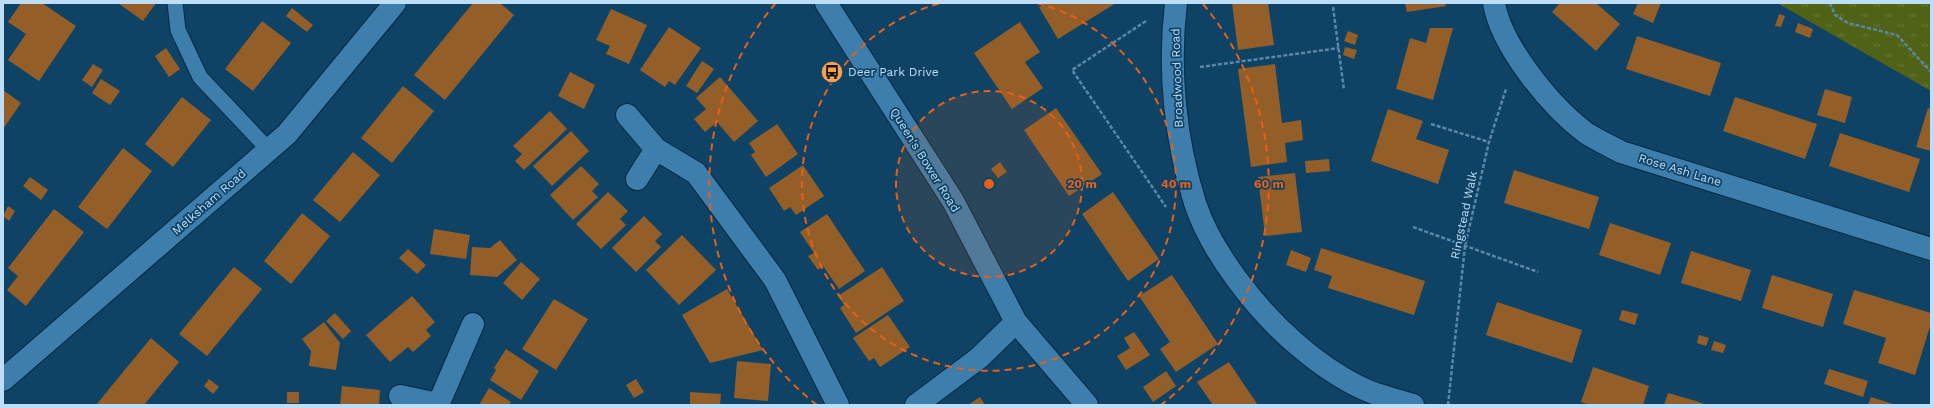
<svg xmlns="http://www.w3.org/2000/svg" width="1934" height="408" font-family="'Work Sans',sans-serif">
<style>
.park{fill:url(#park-tufts)}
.building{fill:#945e29}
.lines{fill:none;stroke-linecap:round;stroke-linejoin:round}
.lane-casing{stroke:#052940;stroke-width:17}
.street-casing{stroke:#052940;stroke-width:24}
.secondary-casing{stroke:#052940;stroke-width:24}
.path{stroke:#5c87a6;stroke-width:2.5;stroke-dasharray:4 2;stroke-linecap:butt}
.lane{stroke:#3d7eac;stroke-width:15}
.street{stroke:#3d7eac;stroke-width:22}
.secondary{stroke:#3d7eac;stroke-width:22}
.ring{fill:none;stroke:#e66018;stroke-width:2;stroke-dasharray:7 5}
.labels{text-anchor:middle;stroke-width:3.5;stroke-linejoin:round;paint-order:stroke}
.poi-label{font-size:12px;fill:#bedef8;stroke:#0f4365;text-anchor:start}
.street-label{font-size:12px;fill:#bedef8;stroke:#0f4365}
.centre{fill:#e66018;stroke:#0f4365;stroke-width:2}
.ring-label{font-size:12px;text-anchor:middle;font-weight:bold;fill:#e66018;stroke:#0f4365;stroke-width:3.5;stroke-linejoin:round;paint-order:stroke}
</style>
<defs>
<pattern id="park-tufts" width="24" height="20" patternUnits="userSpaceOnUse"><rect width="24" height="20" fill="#4f6215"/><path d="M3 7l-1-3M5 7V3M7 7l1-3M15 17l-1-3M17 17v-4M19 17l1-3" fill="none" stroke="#677838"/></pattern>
</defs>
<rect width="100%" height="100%" fill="#0f4365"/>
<!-- park -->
<path class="park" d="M1777,3H1931V91Z"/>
<!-- building -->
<path class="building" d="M21,3H42L76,26L39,81L8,60L26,34L8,22Z
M118,3H156L143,21Z
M473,3H500L514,15L445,100L414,75Z
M1046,3H1116L1058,39L1039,7Z
M1232,3H1268L1274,45L1238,50Z
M1405,3H1445L1446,6L1407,12Z
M1560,3H1596L1620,24L1596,51L1552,12Z
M1638,3H1661L1653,23L1633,14Z
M292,8L313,25L307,32L286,16Z
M611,9L647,25L629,64L606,54L610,46L596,40Z
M1779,14L1785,16L1781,27L1775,26Z
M262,21L291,43L253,91L225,69Z
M1020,22L1040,52L1025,62L1043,88L1012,109L974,53Z
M1798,23L1813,29L1810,38L1795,32Z
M669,27L701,48L675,85L669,81L665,87L640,70Z
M1430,28H1453L1433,100L1396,89L1410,38L1426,43Z
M1348,31L1358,35L1355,45L1344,41Z
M1637,36L1721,63L1710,96L1626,69Z
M1345,47L1357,50L1354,59L1343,55Z
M166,48L180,69L169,77L155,56Z
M702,61L714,69L697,93L686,86Z
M93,64L103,70L92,87L82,80Z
M1275,64L1282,123L1301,120L1303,140L1285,143L1287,162L1251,167L1238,69Z
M570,72L595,85L584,109L558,96Z
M720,77L758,121L734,142L717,122L705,132L694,119L706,109L696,98Z
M101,79L120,91L110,105L92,93Z
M403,86L434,111L392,163L361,138Z
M1825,89L1852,97L1845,123L1817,115Z
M3,90L21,103L3,129Z
M182,97L211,120L173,167L145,144Z
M1735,97L1817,124L1805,159L1723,131Z
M1056,108L1102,174L1069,196L1024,130Z
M1928,108L1931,109V151L1916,147Z
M1388,109L1423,121L1416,139L1449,150L1438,184L1371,161Z
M550,111L567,129L524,170L515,161L522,154L513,146Z
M777,124L798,154L766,177L751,155L755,152L749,143Z
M571,131L589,151L552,186L533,166Z
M1840,133L1920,159L1909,192L1829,166Z
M123,148L152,171L107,229L78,207Z
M353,152L380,175L340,222L313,200Z
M1329,159L1330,171L1306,173L1305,161Z
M1000,162L1007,172L998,178L991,169Z
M803,165L824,196L796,215L790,207L784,211L769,188Z
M581,166L599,184L592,191L598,197L573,220L550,195Z
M1514,170L1599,197L1589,229L1504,203Z
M1295,173L1302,232L1265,236L1258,177Z
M30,177L48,190L41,200L23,186Z
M608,192L628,211L620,219L626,225L601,249L576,224Z
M1113,192L1159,259L1128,281L1082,214Z
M8,206L15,211L9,221L3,216Z
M54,209L84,232L26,306L7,290L18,276L8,268Z
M302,213L330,236L291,284L264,261Z
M827,214L865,271L839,289L823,266L818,270L808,256L814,253L800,232Z
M644,216L662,234L655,241L661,247L636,272L612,248Z
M1610,223L1671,243L1660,275L1599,255Z
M434,229L470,235L466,259L430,254Z
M682,235L716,270L679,305L646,270Z
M500,240L517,260L497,277L470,275L472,247L490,248Z
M1321,248L1425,281L1414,315L1328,288L1332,276L1314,270Z
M408,249L426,265L417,274L399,258Z
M1291,250L1311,258L1306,272L1286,265Z
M1691,251L1751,270L1741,301L1681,283Z
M521,262L540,279L522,300L503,283Z
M234,267L262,289L207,356L179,334Z
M882,267L904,301L856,333L840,308L844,305L838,296Z
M1172,275L1218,344L1176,372L1160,349L1170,342L1139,296Z
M1772,275L1833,294L1823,327L1762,308Z
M727,289L763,350L710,363L682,315Z
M1854,290L1931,313V323L1915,375L1878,363L1886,338L1843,324Z
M412,296L435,322L426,330L431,336L413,352L408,347L390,362L366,335Z
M554,299L588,319L556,370L522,349Z
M1497,302L1582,330L1572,363L1486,335Z
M1622,310L1638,314L1635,325L1619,320Z
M335,313L351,331L343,339L326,321Z
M888,315L910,347L880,367L874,358L869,361L853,338Z
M324,322L340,343L336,370L309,366L311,351L302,339Z
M1134,332L1150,355L1126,370L1117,356L1130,348L1124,338Z
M1699,335L1709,338L1706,346L1697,343Z
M151,338L179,362L144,405H96Z
M1714,341L1726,345L1723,353L1711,350Z
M506,349L539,371L521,400L490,380L496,370L494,368Z
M737,361L771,364L768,401L734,398Z
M1229,362L1247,389L1258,405H1213L1197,382Z
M1593,367L1649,386L1643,405H1590L1581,402Z
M1829,369L1868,381L1863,397L1824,384Z
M1166,371L1176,386L1153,402L1143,387Z
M209,379L219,387L213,394L204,386Z
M636,379L644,392L634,398L626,385Z
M342,386L380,390L379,405H340Z
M489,388L511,402L509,405H479Z
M287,392H299V403H287Z
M690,392L721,394L720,405H690Z
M1668,393L1696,401L1707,405H1664Z
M980,397L985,405H968Z
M1871,397L1896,405H1868Z"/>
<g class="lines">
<!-- lane casing -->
<g class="lane-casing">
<path id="lane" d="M175,3L178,30L200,77L269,150"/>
</g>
<!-- street casing -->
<g class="street-casing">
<path id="street" d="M1176,3C1168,69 1175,140 1195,203C1211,252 1256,309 1294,342C1318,363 1346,383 1376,394C1388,398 1401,401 1413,405
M1494,3C1501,46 1551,107 1586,133C1597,140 1610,146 1621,152L1931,249
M627,115L656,149L696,173L775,280L838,405
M637,179L656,149
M3,380L287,134L395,3
M400,396L438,404
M438,405L473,324
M916,405L979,358L1016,322"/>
</g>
<!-- secondary casing -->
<g class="secondary-casing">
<path id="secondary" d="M826,3L953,201L1016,322L1087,405"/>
</g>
<!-- path -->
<path class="path" d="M1830,3L1835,15L1848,23L1897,35L1931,72
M1333,7L1344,90
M1146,21L1072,70L1166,207
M1200,67L1339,48
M1431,124L1489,142
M1413,227L1538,272
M1448,405L1465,246L1489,142L1506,89"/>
<!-- lane -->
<use href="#lane" class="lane"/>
<!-- street -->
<use href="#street" class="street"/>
<!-- secondary -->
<use href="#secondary" class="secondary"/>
</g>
<!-- distance rings -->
<circle cx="989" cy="184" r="93" fill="#e66018" fill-opacity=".12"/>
<g class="ring">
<circle cx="989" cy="184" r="93"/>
<path d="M1037 3A187 187 0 1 1 941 3"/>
<path d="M817 405A280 280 0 0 1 775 4M1203 4A280 280 0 0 1 1161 405"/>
</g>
<!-- icons -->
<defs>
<g id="bus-disc" transform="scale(1.15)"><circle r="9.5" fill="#f8a14a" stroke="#0f4365"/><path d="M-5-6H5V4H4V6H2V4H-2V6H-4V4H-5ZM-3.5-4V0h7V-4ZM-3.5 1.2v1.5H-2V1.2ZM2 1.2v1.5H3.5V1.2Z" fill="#111"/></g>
</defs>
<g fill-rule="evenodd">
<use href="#bus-disc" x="832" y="72"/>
</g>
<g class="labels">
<!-- poi labels -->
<g class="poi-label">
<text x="848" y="76">Deer Park Drive</text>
</g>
<!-- street labels -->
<g class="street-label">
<text transform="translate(1177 78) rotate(-92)" y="4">Broadwood Road</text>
<text transform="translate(925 160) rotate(58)" y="4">Queen's Bower Road</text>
<text transform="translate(1680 170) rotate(17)" y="4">Rose Ash Lane</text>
<text transform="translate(209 202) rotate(-41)" y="4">Melksham Road</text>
<text transform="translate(1464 215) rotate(-78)" y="4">Ringstead Walk</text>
</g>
</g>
<circle cx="989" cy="184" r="6" class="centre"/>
<g class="ring-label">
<text x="1082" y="188">20 m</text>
<text x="1176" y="188">40 m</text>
<text x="1269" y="188">60 m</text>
</g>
<!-- border -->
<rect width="1934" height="408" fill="none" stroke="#bedef8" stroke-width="8"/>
</svg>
